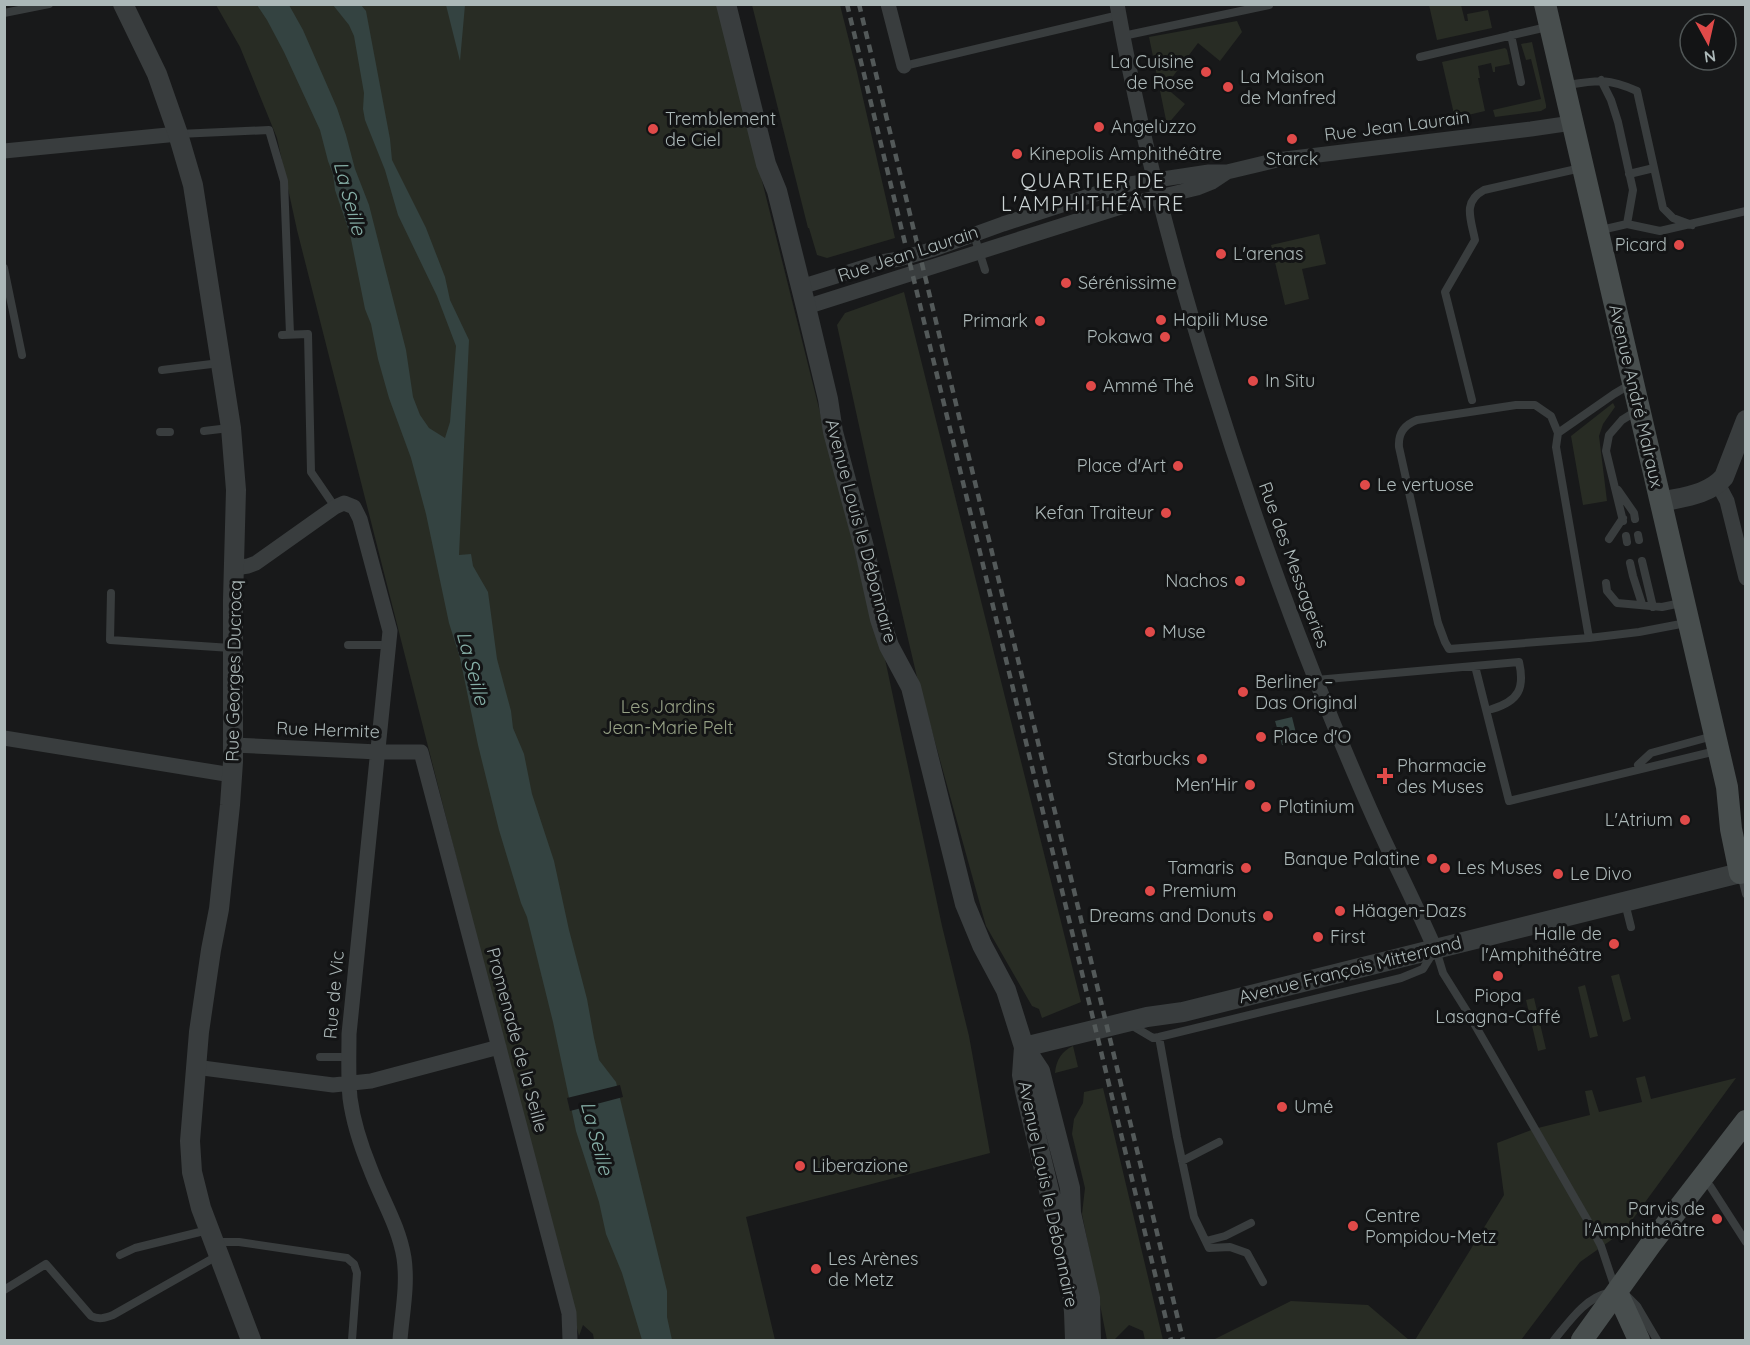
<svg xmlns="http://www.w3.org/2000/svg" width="1750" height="1345" font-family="Quicksand,sans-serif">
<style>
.green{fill:#282c24}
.water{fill:#344341}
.pier{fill:#18191a}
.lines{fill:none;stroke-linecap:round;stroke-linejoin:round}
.service{stroke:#393d3e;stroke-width:8}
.minor{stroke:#393d3e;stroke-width:15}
.tertiary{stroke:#393d3e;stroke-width:20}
.secondary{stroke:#484e4e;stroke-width:22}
.rail{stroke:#535959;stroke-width:4.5;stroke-dasharray:8 6;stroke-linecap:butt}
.poi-dot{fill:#e04a49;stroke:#131415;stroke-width:2}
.labels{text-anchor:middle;stroke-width:6;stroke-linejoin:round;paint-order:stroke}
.poi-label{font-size:18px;fill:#acb8b8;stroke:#131415;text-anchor:start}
.street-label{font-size:18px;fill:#acb8b8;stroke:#131415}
.park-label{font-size:18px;fill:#96a185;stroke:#131415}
.neighbourhood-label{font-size:20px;letter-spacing:1.5px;fill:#ccd4d5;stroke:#131415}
.water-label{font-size:20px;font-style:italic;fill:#86afa7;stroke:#131415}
</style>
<rect width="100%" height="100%" fill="#18191a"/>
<!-- green -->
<path class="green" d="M216,5H718L873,624L885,659L942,926L969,1036L990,1153L746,1217L775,1340H594L593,1334L583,1325L579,1336L504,1046L297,230L277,138L240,47Z
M752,5H840L857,72L895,238L827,258L817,255L809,228H808Z
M1429,5H1461L1465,21H1468L1467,14L1488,10L1492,28L1437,40Z
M1237,21L1242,32L1220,61L1198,43L1165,87L1185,104L1167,125L1149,37Z
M1532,42L1546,105V108L1541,111L1495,117L1493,110L1541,99L1531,59L1526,60L1521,44Z
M1505,48L1507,50L1510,64L1495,67V72H1493L1491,63L1478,66L1480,78H1478L1485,111L1468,115V120L1416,126L1415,122L1454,114L1442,62Z
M1319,234L1326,264L1302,269L1309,299L1285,305L1271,245Z
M904,292L1081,1002L1042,1018L1039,1009L1032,1006L986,926L917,677L874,494L837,325L845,313Z
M1613,403L1615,407L1603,424L1599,436L1607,501L1583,505L1571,436Z
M1619,974L1631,1019L1623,1022L1611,976Z
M1585,985L1598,1036L1590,1038L1578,987Z
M1534,998L1546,1049L1538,1051L1526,1000Z
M1073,1046L1078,1067L1055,1073C1056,1060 1062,1051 1073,1046Z
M1645,1076L1651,1099L1736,1078L1624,1231L1580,1262L1521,1340H1415L1504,1195L1497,1143L1534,1129L1590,1115L1585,1091L1592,1090L1599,1112L1642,1102L1636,1078Z
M1103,1088L1163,1340H1145L1143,1331L1129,1325L1114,1340H1107L1082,1214L1085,1188L1072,1134L1074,1119L1083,1103L1084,1092Z
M1291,1301L1368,1305L1409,1340H1213Z"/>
<!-- water -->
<path class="water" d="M257,5H289L303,30L337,108L346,135L355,169L369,205L406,350L413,397L420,415L429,428L445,438L450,422L456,346L437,296L398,215L385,170L365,120L363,109L364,93L354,36L349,25L333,5H361L366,11L390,139L392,160L426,228L445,277L450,300L469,340L459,555L471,554L473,566L488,592L497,659L511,711L513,728L524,754L532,794L554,861L569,930L587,999L594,1038L599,1060L616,1082L667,1291V1317L672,1340H642L622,1273L606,1234L599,1202L576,1131L553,1022L527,917L521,903L499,830L478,745L460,658L449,623L426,514L411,458L389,398L378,359L371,324L365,309L350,234L335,190L333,174L328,161L320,130L284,52L267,20Z
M446,5H465L460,61Z
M1292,717L1298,741L1282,745L1275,721Z"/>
<!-- pier -->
<path class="pier" d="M620,1085L623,1097L570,1111L567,1098Z"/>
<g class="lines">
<!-- service -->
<path class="service" d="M4,13L49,4
M1511,35L1521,82
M1123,36L1269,5
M1420,57L1547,27
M904,66L1119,15
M1601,80L1611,100L1618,122L1633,190L1627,224
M1567,85C1598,80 1608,78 1637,91L1663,208L1673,218L1692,225
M178,134L269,130L284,181L290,334
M1629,174L1654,168
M1601,230L1627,224L1660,231L1746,211
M974,235L985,270
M4,268L22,355
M282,335L308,334L311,472L335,507
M162,370L220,363
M1472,400L1445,292L1475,240C1471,219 1462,202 1484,190L1581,168
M204,431L229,428
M160,432H170
M1558,433L1551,416L1535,405H1516L1417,420C1404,425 1398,433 1399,447L1438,623L1445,642L1449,649L1589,638L1639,632L1686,623
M1618,490L1634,513L1635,519
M1623,521L1606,451L1609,435L1622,420L1638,410
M1638,535L1639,540
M1626,536L1627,542
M1609,539L1623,518
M1642,561L1653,607
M1630,563L1633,576L1642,604
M1606,583L1607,591L1617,603L1662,607L1681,603
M111,593L110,640L231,648
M1589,638L1556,447L1558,433L1614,394L1631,384
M348,645H390
M1475,666L1509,801L1716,751
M1316,680L1519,662C1525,688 1519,701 1492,709
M1638,765L1651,753L1713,736
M1741,874L1746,894
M1625,903L1631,927
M1436,950L1443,973L1468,1013L1588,1221L1601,1246L1615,1288
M1131,1025L1153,1038L1159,1037L1401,978L1423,969L1433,953
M1159,1037L1177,1137L1194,1217L1209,1248L1230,1247L1247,1253L1263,1282
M320,1057H349
M1182,1161L1219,1142
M1703,1181L1710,1186L1746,1242
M1206,1241L1225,1236L1251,1223
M215,1244L223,1242H239L347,1258L354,1264L357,1273L352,1340
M120,1255L135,1248L208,1230
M4,1290L46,1264L91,1316C99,1320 105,1318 113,1315L217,1256
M1628,1297L1637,1306L1657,1340
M1554,1340C1569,1322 1585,1298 1608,1293"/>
<!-- minor -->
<path class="minor" d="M888,4L904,66
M1117,4C1140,133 1173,260 1212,384C1248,500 1288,613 1334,725C1350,763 1366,802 1384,840C1401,876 1419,912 1435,949
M4,151L178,134
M801,287L881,262L899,259L934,249L1003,224L1123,185L1209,172H1227L1277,160L1531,129L1572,123
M806,307L1130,204L1197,188L1212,182L1227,172
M1718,484L1727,501L1746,578
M235,568L248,566L256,563L335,507L344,503L354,507L360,519L390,631L349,1034C349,1055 348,1076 350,1098C353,1121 361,1146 370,1168C381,1198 399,1226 404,1258C408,1285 402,1314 400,1340
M4,738L232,775
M233,745L378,752H421L569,1313L570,1340
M195,1067L333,1085L371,1081L499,1047"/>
<!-- tertiary -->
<path class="tertiary" d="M123,4L157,74L178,134L193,185L231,428L236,490L233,600V762L230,805L219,909L211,950L199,1032L190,1141L192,1172L201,1208L251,1340
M726,4L766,164L777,191L806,307L828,399L833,432L864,547L880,619L889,646L911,687L965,904L982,945L1006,990L1024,1047L1040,1071L1044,1087L1070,1188L1071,1213L1090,1298L1091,1340
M1661,502C1682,497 1709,495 1724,477L1746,420
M1024,1047L1147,1017L1183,1012L1740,873
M1024,1047L1022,1075L1025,1091L1071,1281L1074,1312L1075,1340"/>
<!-- secondary -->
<path class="secondary" d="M1545,4L1727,787L1731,829L1740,873L1746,872
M1617,1292L1639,1340
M1582,1340L1651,1244L1746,1121"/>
<!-- rail -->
<path class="rail" d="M847,4L1171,1340
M859,4L1183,1340"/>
</g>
<!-- markers -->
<g class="poi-dot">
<circle cx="1206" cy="72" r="6"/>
<circle cx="1228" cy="87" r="6"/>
<circle cx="1099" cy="127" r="6"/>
<circle cx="653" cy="129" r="6"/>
<circle cx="1292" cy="139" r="6"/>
<circle cx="1017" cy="154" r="6"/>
<circle cx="1679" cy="245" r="6"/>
<circle cx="1221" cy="254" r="6"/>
<circle cx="1066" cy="283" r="6"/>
<circle cx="1161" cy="320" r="6"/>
<circle cx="1040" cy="321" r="6"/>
<circle cx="1165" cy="337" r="6"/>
<circle cx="1253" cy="381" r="6"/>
<circle cx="1091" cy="386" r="6"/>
<circle cx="1178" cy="466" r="6"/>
<circle cx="1365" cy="485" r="6"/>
<circle cx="1166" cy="513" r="6"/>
<circle cx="1240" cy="581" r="6"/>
<circle cx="1150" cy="632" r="6"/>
<circle cx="1243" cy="692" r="6"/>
<circle cx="1261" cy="737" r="6"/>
<circle cx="1202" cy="759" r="6"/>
<path d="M1382 767h6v6h6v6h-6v6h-6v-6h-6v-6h6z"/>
<circle cx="1250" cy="785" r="6"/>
<circle cx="1266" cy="807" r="6"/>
<circle cx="1685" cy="820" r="6"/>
<circle cx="1432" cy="859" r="6"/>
<circle cx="1246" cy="868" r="6"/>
<circle cx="1445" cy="868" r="6"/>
<circle cx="1558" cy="874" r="6"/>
<circle cx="1150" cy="891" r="6"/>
<circle cx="1340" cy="911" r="6"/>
<circle cx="1268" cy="916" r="6"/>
<circle cx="1318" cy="937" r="6"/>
<circle cx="1614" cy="944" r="6"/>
<circle cx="1498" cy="976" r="6"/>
<circle cx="1282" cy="1107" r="6"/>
<circle cx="800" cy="1166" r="6"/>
<circle cx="1717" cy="1219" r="6"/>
<circle cx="1353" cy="1226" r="6"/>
<circle cx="816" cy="1269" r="6"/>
</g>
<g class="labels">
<!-- poi labels -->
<g class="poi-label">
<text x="1194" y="68" text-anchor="end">La Cuisine<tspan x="1194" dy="21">de Rose</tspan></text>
<text x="1240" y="83">La Maison<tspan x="1240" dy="21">de Manfred</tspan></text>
<text x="665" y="125">Tremblement<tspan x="665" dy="21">de Ciel</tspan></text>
<text x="1111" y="133">Angelùzzo</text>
<text x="1029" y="160">Kinepolis Amphithéâtre</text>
<text x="1292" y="165" text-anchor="middle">Starck</text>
<text x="1667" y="251" text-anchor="end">Picard</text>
<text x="1233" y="260">L'arenas</text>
<text x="1078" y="289">Sérénissime</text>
<text x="1173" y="326">Hapili Muse</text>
<text x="1028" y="327" text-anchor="end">Primark</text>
<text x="1153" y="343" text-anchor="end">Pokawa</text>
<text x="1265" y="387">In Situ</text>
<text x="1103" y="392">Ammé Thé</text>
<text x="1166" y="472" text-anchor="end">Place d'Art</text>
<text x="1377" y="491">Le vertuose</text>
<text x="1154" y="519" text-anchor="end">Kefan Traiteur</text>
<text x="1228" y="587" text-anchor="end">Nachos</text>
<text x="1162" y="638">Muse</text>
<text x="1255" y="688">Berliner –<tspan x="1255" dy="21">Das Original</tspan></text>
<text x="1273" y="743">Place d'O</text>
<text x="1190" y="765" text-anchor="end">Starbucks</text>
<text x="1397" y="772">Pharmacie<tspan x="1397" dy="21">des Muses</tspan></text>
<text x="1238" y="791" text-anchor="end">Men'Hir</text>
<text x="1278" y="813">Platinium</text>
<text x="1673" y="826" text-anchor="end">L'Atrium</text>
<text x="1420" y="865" text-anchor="end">Banque Palatine</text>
<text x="1234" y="874" text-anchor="end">Tamaris</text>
<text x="1457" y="874">Les Muses</text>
<text x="1570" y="880">Le Divo</text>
<text x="1162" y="897">Premium</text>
<text x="1352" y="917">Häagen-Dazs</text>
<text x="1256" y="922" text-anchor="end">Dreams and Donuts</text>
<text x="1602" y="940" text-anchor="end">Halle de<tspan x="1602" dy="21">l'Amphithéâtre</tspan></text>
<text x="1330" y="943">First</text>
<text x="1498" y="1002" text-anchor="middle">Piopa<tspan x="1498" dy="21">Lasagna-Caffé</tspan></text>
<text x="1294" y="1113">Umé</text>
<text x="812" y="1172">Liberazione</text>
<text x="1705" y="1215" text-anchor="end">Parvis de<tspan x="1705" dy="21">l'Amphithéâtre</tspan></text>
<text x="1365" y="1222">Centre<tspan x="1365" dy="21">Pompidou-Metz</tspan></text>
<text x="828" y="1265">Les Arènes<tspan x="828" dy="21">de Metz</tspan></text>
</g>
<!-- street labels -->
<g class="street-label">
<text transform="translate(1397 126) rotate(-7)" y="6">Rue Jean Laurain</text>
<text transform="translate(908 254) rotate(-18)" y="6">Rue Jean Laurain</text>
<text transform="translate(1636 396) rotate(77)" y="6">Avenue André Malraux</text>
<text transform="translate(861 531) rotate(75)" y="6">Avenue Louis le Débonnaire</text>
<text transform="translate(1294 565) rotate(70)" y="6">Rue des Messageries</text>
<text transform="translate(234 671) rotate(-89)" y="6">Rue Georges Ducrocq</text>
<text transform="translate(328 730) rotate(2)" y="6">Rue Hermite</text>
<text transform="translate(1350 970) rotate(-14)" y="6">Avenue François Mitterrand</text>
<text transform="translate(334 995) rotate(-85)" y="6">Rue de Vic</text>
<text transform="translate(517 1040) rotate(75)" y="6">Promenade de la Seille</text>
<text transform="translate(1048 1194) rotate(78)" y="6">Avenue Louis le Débonnaire</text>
</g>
<!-- park labels -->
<g class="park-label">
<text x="668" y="713">Les Jardins<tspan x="668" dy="21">Jean-Marie Pelt</tspan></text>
</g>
<!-- neighbourhood labels -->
<g class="neighbourhood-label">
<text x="1093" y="188">QUARTIER DE<tspan x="1093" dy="23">L'AMPHITHÉÂTRE</tspan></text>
</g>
<!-- water labels -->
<g class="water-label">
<text transform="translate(350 198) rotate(75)" y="7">La Seille</text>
<text transform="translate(473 668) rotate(75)" y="7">La Seille</text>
<text transform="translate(597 1138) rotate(75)" y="7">La Seille</text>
</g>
</g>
<!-- border -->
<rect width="1750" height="1345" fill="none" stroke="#acb8b8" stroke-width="12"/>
<!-- north arrow -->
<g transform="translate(1708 42) rotate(172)"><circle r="28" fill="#131415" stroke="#505656" stroke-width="1.5"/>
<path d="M0-4.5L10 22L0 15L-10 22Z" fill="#e04a49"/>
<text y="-9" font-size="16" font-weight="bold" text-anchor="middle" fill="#acb8b8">N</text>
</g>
</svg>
